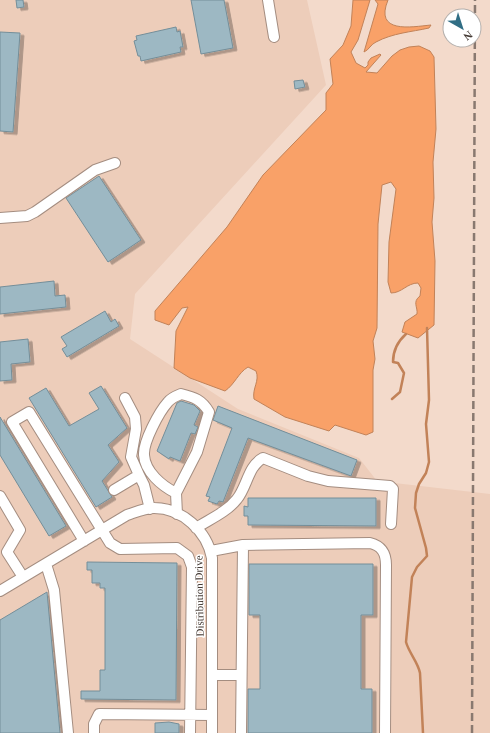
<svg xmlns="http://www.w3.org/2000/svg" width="490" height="733" font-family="'Times New Roman',serif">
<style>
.built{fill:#edcdba}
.water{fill:#f9a168;stroke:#c28258}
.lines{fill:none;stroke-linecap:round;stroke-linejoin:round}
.stream{stroke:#c28258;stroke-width:2.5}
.building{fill:#9db8c3;stroke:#748e99;filter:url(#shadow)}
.minor-casing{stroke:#a48d80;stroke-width:12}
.minor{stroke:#fff;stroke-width:10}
.rail{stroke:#897970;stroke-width:2.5;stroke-dasharray:8 4;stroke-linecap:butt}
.labels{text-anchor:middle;stroke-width:3;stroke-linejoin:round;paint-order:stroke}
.street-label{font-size:11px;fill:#433933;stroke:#fff}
</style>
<defs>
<filter id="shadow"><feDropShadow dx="4" dy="2.5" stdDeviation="0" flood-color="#0004"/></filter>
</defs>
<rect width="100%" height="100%" fill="#f3dacb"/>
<!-- built -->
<path class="built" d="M0,0H307L326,85L135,294L130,339L238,409L359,458L377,481L490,494V733H0Z"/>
<!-- water -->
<path class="water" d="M353,0H370L358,40L351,52L356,63L365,68L368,65V62L371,58L380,54L381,55L366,72L377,73L392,56L400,50L409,47L419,46L430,51L434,57L436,129L433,162L434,198L432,222L435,261L434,325L418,338L402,332L405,322L417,314C418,307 412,302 420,296L421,288L418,283C407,283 402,293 391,293L388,282L389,242L396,189L391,182L382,185L378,224L377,328L373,341L375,359L373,370V432L366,435L335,425L329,431L285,417L254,399C252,388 260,381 256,371L248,367C238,373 235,384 225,391L190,378L174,368L176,331L188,307L182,308L169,325L155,320V311L227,227L263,175L326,110V93L333,84L330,59L343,45L351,26Z
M375,0H388C374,34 411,27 431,25L429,28C411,32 393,33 376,42C371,44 369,50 364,52L378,4Z"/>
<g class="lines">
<!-- stream -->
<path class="stream" d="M392,399L400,392L404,373L398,363L393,362C393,351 397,342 406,334
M423,733L420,673C418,662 409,653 406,642L412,577L417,567L427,556L426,548L415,508L416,493L419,484L426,473L429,462L426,424L429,400L427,328"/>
</g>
<!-- building -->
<path class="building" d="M16,0H23L24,7L17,8Z
M191,0H224L233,48L201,54Z
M176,27L177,32L180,31L183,47H180L181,52L141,61L140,56H138L134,41L137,40L136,36Z
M0,32L20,33L13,132L0,131Z
M303,80L305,87L295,89L294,81Z
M99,176L141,240L108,262L66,198Z
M54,281L55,296L65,295L66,307L0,314V287Z
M105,311L111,322L115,319L119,326L67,357L62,349L67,346L61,337Z
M28,339L30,362L11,364L12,380L0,381V342Z
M101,386L127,428L108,445L119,462L102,481L112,497L96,507L29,398L46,388L69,426L99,409L89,393Z
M181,401L194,405L200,411L194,425L198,427L195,434L191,433L180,461L170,457L169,459L157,451L177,403Z
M218,406L357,460L351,476L248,438L223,502L219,501L217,504L208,501L210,497L206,496L232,428L213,420Z
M0,417L66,526L49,536L0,455Z
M248,498H376V526L248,525V516H244V506L248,507Z
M87,562L177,563L176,700L81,699V691H100V670H105V588H100V583H92V570H87Z
M249,564H373V615H361V689H372V733H248V689H260V615H249Z
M47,592L60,733H0V620Z
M169,722L179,724V733H155V723Z"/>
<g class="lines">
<!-- minor casing -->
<g class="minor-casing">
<path id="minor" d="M268,0L274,37
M0,218L27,216L35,212L95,170L115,163
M181,394C194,397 202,400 209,412L197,452L176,493C162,486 145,472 144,455C143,442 159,412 168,402C171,398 176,396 181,394Z
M125,398L135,417L136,429L131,457L139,475
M114,490L139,475L144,485L150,509
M176,493L177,514
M0,496L20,530L7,552L23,577
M196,528C210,519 227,512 237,499C247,487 248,466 263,458L308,476L328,481L390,486L393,489L391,524
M84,541L12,422L29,412L110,543L120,549L177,548L188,556L192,567L190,733
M211,551L243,545L370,543C382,546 386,553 386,565L385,733
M46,564L54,590L68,733
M0,591L127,515C136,512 145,508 154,508C182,508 207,531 212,558V733
M212,675H241
M94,733V724L99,714L212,715
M241,733L243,545"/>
</g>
<!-- minor -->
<use href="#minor" class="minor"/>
<!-- rail -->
<path class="rail" d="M472,733L475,0"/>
</g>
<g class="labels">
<!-- street labels -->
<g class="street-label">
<text transform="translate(199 596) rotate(-91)" y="4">Distribution Drive</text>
</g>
</g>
<!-- north arrow -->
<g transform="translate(462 28) rotate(141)"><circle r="19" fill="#ffffff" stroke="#b4b0ad"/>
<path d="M0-3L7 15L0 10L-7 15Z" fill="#316e85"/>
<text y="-6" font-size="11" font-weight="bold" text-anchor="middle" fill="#433933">N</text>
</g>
</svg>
